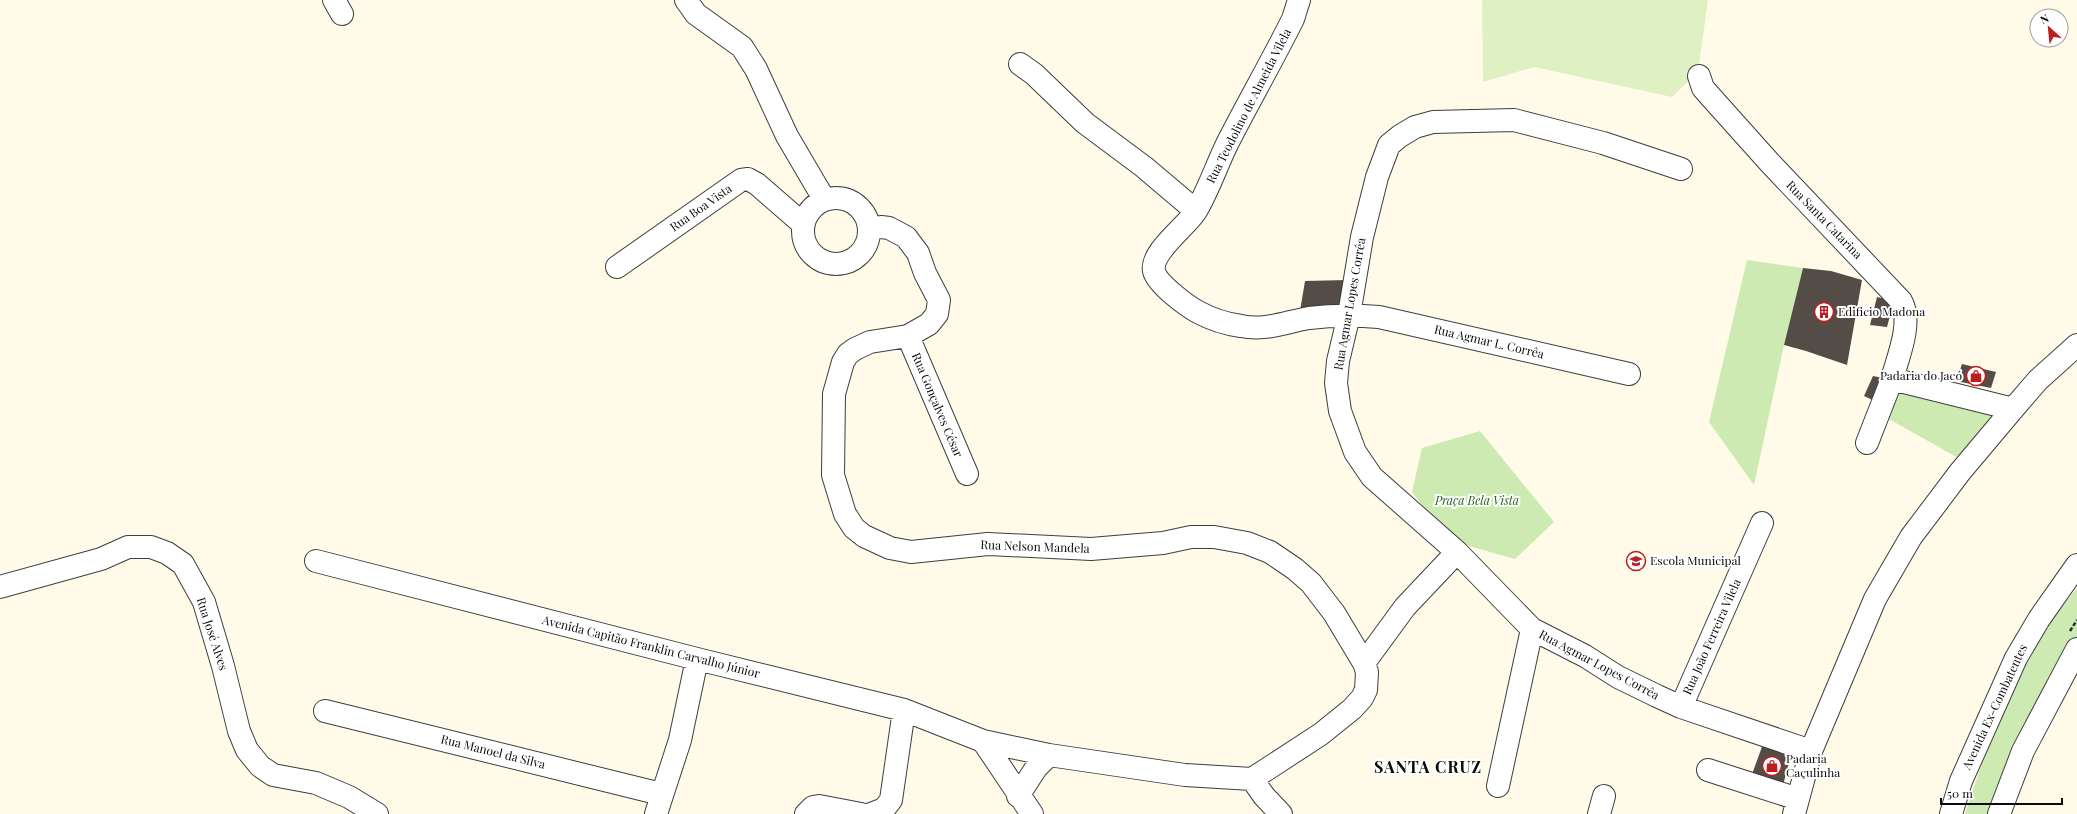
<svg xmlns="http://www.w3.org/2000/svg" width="2077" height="814" font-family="'Playfair Display',serif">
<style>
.green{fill:#cceab1}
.pitch{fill:#dff1c3}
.building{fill:#544c47}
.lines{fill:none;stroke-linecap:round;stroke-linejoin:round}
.minor-casing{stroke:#3e3e3e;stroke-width:24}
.path{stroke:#2d2d2d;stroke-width:2.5;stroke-dasharray:4 2;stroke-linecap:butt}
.minor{stroke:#fff;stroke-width:22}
.labels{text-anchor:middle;stroke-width:4;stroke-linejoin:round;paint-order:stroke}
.street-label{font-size:12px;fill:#0b0b0b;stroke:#fff}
.poi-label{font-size:12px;fill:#0b0b0b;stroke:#fff;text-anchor:start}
.park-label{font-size:12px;font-style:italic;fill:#26641a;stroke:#fff}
.district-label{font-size:16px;font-weight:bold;letter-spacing:1px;fill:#0b0b0b;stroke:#fff}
</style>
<rect width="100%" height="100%" fill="#fffbe8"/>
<!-- green -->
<path class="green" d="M1747,260L1803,268L1784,345L1754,485L1709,422Z
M1894,381L1995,412L1960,459L1880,414Z
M1480,431L1554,522L1515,559L1451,541L1412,492L1422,448Z
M2077,588V639L1994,814H1965L2001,706L2054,617Z"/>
<!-- pitch -->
<path class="pitch" d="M1482,0H1708L1698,72L1672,97L1534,67L1483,82Z"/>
<!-- building -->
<path class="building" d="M1803,268L1831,271L1862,280L1847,365L1806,351L1784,345Z
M1347,280L1342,305L1300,311L1305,281Z
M1877,297L1894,301L1887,327L1870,325Z
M1962,364L1996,372L1991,388L1956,381Z
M1873,376L1883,378L1877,402L1864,396Z
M1763,744L1791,755L1782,789L1751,777Z"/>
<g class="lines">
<!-- minor casing -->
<g class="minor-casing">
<path id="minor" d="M334,0L342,14
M686,0L696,14L742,47L756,69L787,136L824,199
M1299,0L1293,19C1272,61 1249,101 1228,142C1217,164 1209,189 1196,211C1187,226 1150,252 1154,271C1157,284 1187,306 1198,312C1211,319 1226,324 1241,326C1266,331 1285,322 1309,318C1333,315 1355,315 1379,317L1629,374
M1020,64L1034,74L1085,123L1144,167L1196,211
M1699,76L1703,88L1710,96L1770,163L1901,301C1913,322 1898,357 1892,379L2013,409
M1681,169L1603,143L1514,120L1433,122L1415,127L1400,136L1389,145L1377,177L1362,237L1349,315L1338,361L1336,383L1340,411L1355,452L1372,477L1457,552L1532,629L1585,656L1618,677L1657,696L1681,707L1811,751
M803 231a33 33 0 1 1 66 0a33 33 0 1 1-66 0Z
M617,267L741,180L748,179L757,184L803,224
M908,336L967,474
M1867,443L1892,379
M316,561L697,659L904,710L983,741L1049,755L1185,775L1252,779L1321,734L1352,709L1362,698L1366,690L1367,672L1364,663L1334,613L1311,583L1295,569L1270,552L1247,543L1214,537H1191L1163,543L1091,549L988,544L911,552L890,548L864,536L854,528L845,514L833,475L834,394L843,362L848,354L855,349L870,342L908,336L929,324L937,314L939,300L925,273L918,253L906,237L889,228L881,227L870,229
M0,587L101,559L128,547H151L167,553L183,564L204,602L223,666L239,731L247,750L260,766L273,775L316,783L349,797L377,814
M1364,663L1405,607L1457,552
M1681,707L1762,523
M325,711L661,794
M983,741L1032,814
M1708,770L1798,799
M1252,779L1264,796L1281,814
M1498,786L1532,629
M1018,796L1036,768L1049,755
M656,814L680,740L697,659
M806,814L813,807L819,806L861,814
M871,814L884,809L891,800L904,710
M1599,814L1604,796
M1794,814L1811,751L1875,599L1911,537L1960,472L2013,409L2038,380L2077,345
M1951,814L1961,781L2016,658L2039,619L2077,565
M1999,814L2023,751L2077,649"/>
</g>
<!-- path -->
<path class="path" d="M2070,631L2077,620"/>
<!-- minor -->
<use href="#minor" class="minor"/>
</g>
<!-- icons -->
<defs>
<g id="building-ring" transform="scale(1)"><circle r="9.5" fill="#fff" stroke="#bf1e1f" stroke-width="1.5"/><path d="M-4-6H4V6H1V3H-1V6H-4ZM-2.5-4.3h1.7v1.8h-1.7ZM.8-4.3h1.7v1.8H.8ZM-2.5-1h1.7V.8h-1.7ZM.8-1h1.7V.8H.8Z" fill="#bf1e1f"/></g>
<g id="shop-ring" transform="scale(1)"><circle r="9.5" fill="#fff" stroke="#bf1e1f" stroke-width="1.5"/><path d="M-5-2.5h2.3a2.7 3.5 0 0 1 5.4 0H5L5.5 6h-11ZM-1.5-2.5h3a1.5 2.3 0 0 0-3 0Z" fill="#bf1e1f"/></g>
<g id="school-ring" transform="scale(1)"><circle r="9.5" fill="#fff" stroke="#bf1e1f" stroke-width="1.5"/><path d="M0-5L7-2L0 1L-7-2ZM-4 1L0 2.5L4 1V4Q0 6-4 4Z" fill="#bf1e1f"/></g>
</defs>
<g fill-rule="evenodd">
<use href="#building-ring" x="1824" y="312"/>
<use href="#shop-ring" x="1976" y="376"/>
<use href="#school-ring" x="1636" y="561"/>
<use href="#shop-ring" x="1772" y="766"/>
</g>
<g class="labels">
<!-- street labels -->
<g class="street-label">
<text transform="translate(1249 106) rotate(-63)" y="4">Rua Teodolino de Almeida Vilela</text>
<text transform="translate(701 208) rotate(-35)" y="4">Rua Boa Vista</text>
<text transform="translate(1824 220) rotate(46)" y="4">Rua Santa Catarina</text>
<text transform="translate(1350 304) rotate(-80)" y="4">Rua Agmar Lopes Corrêa</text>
<text transform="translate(1489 342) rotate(13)" y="4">Rua Agmar L. Corrêa</text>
<text transform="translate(937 405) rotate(67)" y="4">Rua Gonçalves César</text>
<text transform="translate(1035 547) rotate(2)" y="4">Rua Nelson Mandela</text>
<text transform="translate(212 634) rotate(72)" y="4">Rua José Alves</text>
<text transform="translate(1712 637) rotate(-66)" y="4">Rua João Ferreira Vilela</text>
<text transform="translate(651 647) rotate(14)" y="4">Avenida Capitão Franklin Carvalho Júnior</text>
<text transform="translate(1599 665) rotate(28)" y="4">Rua Agmar Lopes Corrêa</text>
<text transform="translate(1995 707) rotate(-65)" y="4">Avenida Ex-Combatentes</text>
<text transform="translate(493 752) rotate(14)" y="4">Rua Manoel da Silva</text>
</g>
<!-- poi labels -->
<g class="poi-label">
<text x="1838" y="316">Edificio Madona</text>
<text x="1962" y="380" text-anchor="end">Padaria do Jacó</text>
<text x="1650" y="565">Escola Municipal</text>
<text x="1786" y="763">Padaria<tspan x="1786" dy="14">Caçulinha</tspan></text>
</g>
<!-- park labels -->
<g class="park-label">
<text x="1477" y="505">Praça Bela Vista</text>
</g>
<!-- district labels -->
<g class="district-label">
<text x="1428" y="773">SANTA CRUZ</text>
</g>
</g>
<!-- north arrow -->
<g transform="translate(2049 28) rotate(333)"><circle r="19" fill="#ffffff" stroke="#9d9d9d"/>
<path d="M0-3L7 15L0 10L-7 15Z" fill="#bf1e1f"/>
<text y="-6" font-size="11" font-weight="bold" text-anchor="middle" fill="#0b0b0b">N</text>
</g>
<!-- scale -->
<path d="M1941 798v6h121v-6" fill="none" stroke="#0b0b0b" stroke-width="2"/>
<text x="1947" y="798" font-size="12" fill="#0b0b0b" stroke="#ffffff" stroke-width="3" paint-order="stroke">50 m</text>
</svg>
